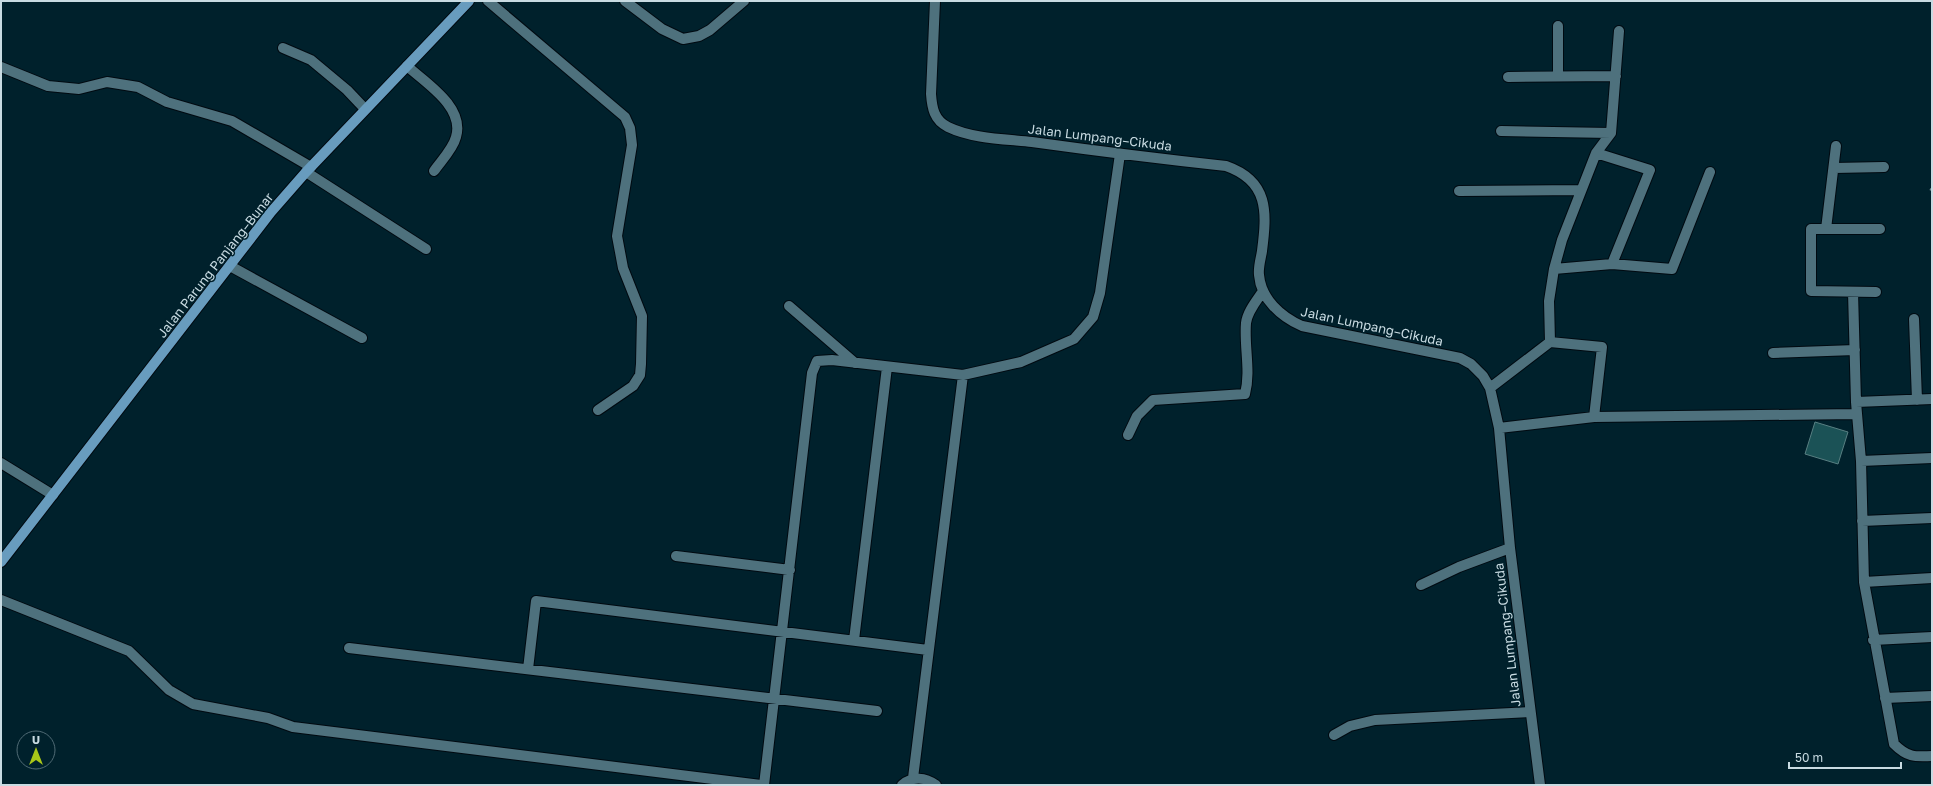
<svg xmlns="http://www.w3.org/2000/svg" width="1933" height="786" font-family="'Golos Text',sans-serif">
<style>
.building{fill:#1b5256;stroke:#587f82}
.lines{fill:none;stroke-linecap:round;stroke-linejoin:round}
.minor-casing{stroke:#000a11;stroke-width:12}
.major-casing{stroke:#000a11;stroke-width:12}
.path{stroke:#6e8790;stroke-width:2.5;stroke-dasharray:2 3;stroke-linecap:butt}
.minor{stroke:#4e717d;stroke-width:10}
.major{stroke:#689cbe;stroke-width:10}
.labels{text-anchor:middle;stroke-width:3;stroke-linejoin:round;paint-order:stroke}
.street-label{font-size:13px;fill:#c8dbe2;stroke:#00212c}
</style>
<rect width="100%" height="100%" fill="#00212c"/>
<!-- building -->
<path class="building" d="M1815,422L1848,432L1838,464L1805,454Z"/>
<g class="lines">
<!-- minor casing -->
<g class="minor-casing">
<path id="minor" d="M488,1L625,117L630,128L632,145L617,236L623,268L642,316L641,364L640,375L633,386L598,410
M625,1L662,29L683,39L699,36L710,30L744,1
M935,1L931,94C932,108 934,120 948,127C973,139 1005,139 1032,142C1097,151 1161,159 1226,166C1269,181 1267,212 1262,251C1261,258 1258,267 1259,275C1261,299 1281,317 1302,326L1460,358L1471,364L1483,376L1490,388L1499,428L1510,548L1540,785
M1558,26V76
M283,48L311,60L347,90L365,109
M407,66C426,83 465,107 456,137C453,149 441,161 434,171
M1,67L48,86L79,89L107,82L138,87L167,102L232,121L311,167
M1508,77L1616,76
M1501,131L1611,133
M1596,153L1650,170L1612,264
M1834,168L1884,167
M306,172L426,249
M1459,191L1581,190
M1826,229L1836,146
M230,266L362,338
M1554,269L1612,264L1672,269L1710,172
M1853,292L1856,402L1861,461L1864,582L1894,744C1907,757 1914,757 1932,756
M1876,292L1811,291V229H1880
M789,306L855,363
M1914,319L1917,400
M1550,342L1602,347L1594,417
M1773,353L1855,350
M1490,388L1550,342L1549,301L1554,269L1562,240L1596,153L1611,133L1619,31
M1856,402L1932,399
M1499,428L1594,417L1856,414
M1128,435L1137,416L1153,400L1245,394C1251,371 1244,347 1246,323C1247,312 1257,300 1263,291
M1861,461L1932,458
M1,463L53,495
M1862,521L1932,518
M676,556L790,570
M1864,582L1932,578
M1421,585L1459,567L1510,548
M1,600L129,651L169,690L193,704L268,718L293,727L761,785
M854,640L887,367
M1873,640L1932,637
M349,648L877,711
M528,669L536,601L928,650
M1885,698L1932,696
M1334,735L1350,726L1375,720L1530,712
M913,778L963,375
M764,785L812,373L817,361L832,360L963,375L1021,362L1074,339L1093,317L1100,293L1120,154
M902,785C913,776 925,777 936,785"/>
</g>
<!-- major casing -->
<g class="major-casing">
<path id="major" d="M1,562L271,212L306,172L469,1"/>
</g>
<!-- path -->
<path class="path" d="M1930,189L1932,190"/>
<!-- minor -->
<use href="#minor" class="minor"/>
<!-- major -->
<use href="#major" class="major"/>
</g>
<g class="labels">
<!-- street labels -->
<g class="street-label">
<text transform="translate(1100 137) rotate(7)" y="5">Jalan Lumpang–Cikuda</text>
<text transform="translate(215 265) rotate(-52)" y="5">Jalan Parung Panjang–Bunar</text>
<text transform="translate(1372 326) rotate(12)" y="5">Jalan Lumpang–Cikuda</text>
<text transform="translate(1507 635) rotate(-97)" y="5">Jalan Lumpang–Cikuda</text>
</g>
</g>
<!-- border -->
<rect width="1933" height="786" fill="none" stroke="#c8dbe2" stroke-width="4"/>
<!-- north arrow -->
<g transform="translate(36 750)"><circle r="19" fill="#00212c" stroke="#506b75"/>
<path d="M0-3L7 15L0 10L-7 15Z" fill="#a9c719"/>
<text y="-6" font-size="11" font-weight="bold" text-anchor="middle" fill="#c8dbe2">U</text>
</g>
<!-- scale -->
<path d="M1789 762v6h112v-6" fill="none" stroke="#c8dbe2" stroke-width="2"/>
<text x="1795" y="762" font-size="12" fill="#c8dbe2" stroke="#00212c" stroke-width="3" paint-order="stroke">50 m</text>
</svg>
